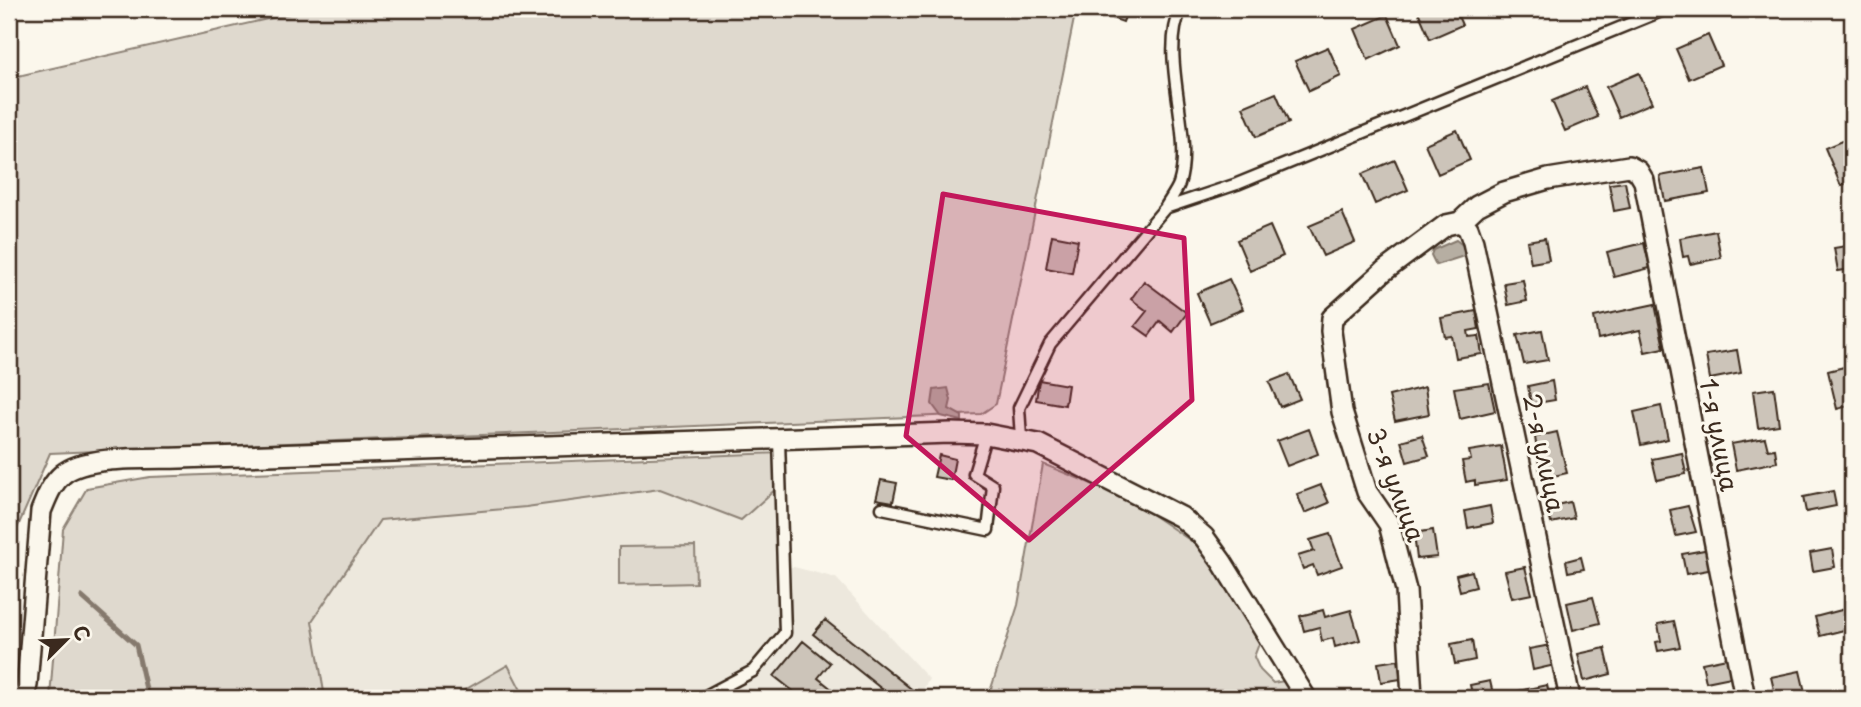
<svg xmlns="http://www.w3.org/2000/svg" width="1861" height="707" font-family="'Playpen Sans',sans-serif">
<style>
.built{fill:#ede8dd}
.green{fill:#dfd9ce;stroke:#8d8276;stroke-width:2}
.water{fill:#b6aea2;stroke:#85796d;stroke-width:2}
.lines{fill:none;stroke-linecap:round;stroke-linejoin:round}
.stream{stroke:#85796d;stroke-width:5}
.building{fill:#ccc4b9;stroke:#3b2a1e;stroke-width:2}
.service-casing{stroke:#3b2a1e;stroke-width:15}
.minor-casing{stroke:#3b2a1e;stroke-width:24}
.service{stroke:#fbf7ec;stroke-width:10}
.minor{stroke:#fbf7ec;stroke-width:19}
.marked{fill:#c2185b;fill-opacity:0.2;stroke:#c2185b;stroke-width:5;stroke-linejoin:round}
.labels{text-anchor:middle;stroke-width:6;stroke-linejoin:round;paint-order:stroke}
.street-label{font-size:24px;fill:#3b2a1e;stroke:#fbf7ec}
</style>
<rect width="100%" height="100%" fill="#fbf7ec"/>
<filter id="ink" filterUnits="userSpaceOnUse"><feTurbulence type="fractalNoise" baseFrequency=".0143" numOctaves="2"/><feDisplacementMap in="SourceGraphic" scale="14" xChannelSelector="R" yChannelSelector="G"/><feConvolveMatrix kernelMatrix="1 2 1 2 8 2 1 2 1" color-interpolation-filters="sRGB"/></filter>
<g filter="url(#ink)">
<!-- built -->
<path class="built" d="M772,457L777,566L794,567L836,578L929,679L919,698H240L354,480Z"/>
<!-- green -->
<path class="green" d="M311,9H1076L996,404L981,414L50,453L15,533L9,606V78Z
M780,453L786,480L741,520L660,489L526,507L380,520L312,621L325,698H50L63,529L87,488L150,477Z
M1043,464L1129,499L1206,551L1260,641L1254,657L1260,670L1273,683L1284,681L1295,698H988L1018,605Z
M695,546L696,583L619,585V547Z
M508,665L522,692L511,698H451Z"/>
<!-- water -->
<path class="water" d="M1456,240L1464,246V256L1436,265L1431,255L1433,250Z
M948,388L951,400L949,409L962,416V421L941,416L932,404L934,390Z"/>
<g class="lines">
<!-- stream -->
<path class="stream" d="M9,421L11,433
M82,597L136,645L148,698"/>
</g>
<!-- building -->
<path class="building" d="M1096,9H1128L1123,22L1095,12Z
M1417,9H1455L1462,25L1430,39Z
M1387,15L1400,45L1368,60L1355,29Z
M1708,35L1721,65L1689,79L1676,49Z
M1328,47L1341,76L1309,91L1295,61Z
M1639,73L1652,103L1619,117L1606,87Z
M1585,87L1598,117L1565,131L1552,101Z
M1276,93L1289,123L1256,137L1243,107Z
M1457,130L1470,160L1438,174L1425,144Z
M1844,140L1849,150L1852,149L1850,192L1846,183L1841,186L1825,148Z
M1395,160L1408,190L1375,204L1362,174Z
M1704,168L1709,193L1665,201L1660,176Z
M1625,182L1630,208L1614,211L1609,184Z
M1342,212L1355,242L1323,256L1309,226Z
M1270,226L1283,256L1250,271L1237,240Z
M1716,231L1721,258L1690,264L1688,256L1683,257L1680,238Z
M1052,235L1078,240L1072,273L1046,268Z
M1545,238L1549,260L1531,263L1527,241Z
M1644,243L1650,268L1614,277L1607,252Z
M1852,245V269L1838,271L1834,248Z
M1229,279L1243,309L1210,323L1197,293Z
M1523,280L1527,301L1508,305L1504,283Z
M1144,281L1187,313L1173,332L1160,321L1149,336L1135,326L1147,311L1131,299Z
M1655,304L1664,348L1645,352L1640,330L1598,339L1594,317Z
M1476,311L1479,329L1468,331L1469,337L1479,336L1482,354L1456,358L1452,336L1445,337L1441,318Z
M1542,330L1548,360L1524,364L1517,335Z
M1737,350L1741,373L1710,379L1706,355Z
M1844,367L1849,389L1852,388V405L1837,409L1828,371Z
M1289,374L1300,399L1280,407L1269,382Z
M1039,380L1068,385L1065,405L1036,400Z
M1552,381L1555,400L1531,404L1528,386Z
M1489,383L1495,411L1460,419L1454,388Z
M1425,387L1429,414L1395,421L1389,396Z
M1774,388L1779,425L1758,428L1753,391Z
M1661,406L1668,439L1641,445L1634,412Z
M1309,429L1318,454L1287,466L1277,441Z
M1557,432L1567,473L1541,479L1535,437Z
M1422,435L1429,456L1407,462L1401,441Z
M1765,438L1768,450L1775,449L1777,462L1736,470L1731,444Z
M1501,446L1507,480L1475,485V480L1466,482L1462,461L1471,460L1469,451Z
M1682,453L1686,474L1657,480L1652,459Z
M939,455L955,459L951,480L934,477Z
M881,480L897,483L893,502L876,499Z
M1321,485L1329,503L1305,513L1297,494Z
M1833,491L1836,506L1806,512L1803,497Z
M1570,502L1574,518L1551,523L1547,507Z
M1490,506L1493,523L1468,528L1465,511Z
M1688,506L1696,532L1676,536L1670,510Z
M1433,530L1437,557L1417,559L1414,533Z
M1330,534L1342,566L1317,575L1313,565L1303,569L1298,556L1314,551L1310,540Z
M1710,549L1714,569L1686,574L1682,554Z
M1832,549L1835,567L1813,571L1810,553Z
M1581,557L1584,569L1568,572L1566,561Z
M1525,567L1532,594L1512,598L1505,571Z
M1472,571L1476,587L1460,591L1456,575Z
M1593,597L1600,623L1573,630L1567,603Z
M1849,608L1852,624L1847,625L1848,629L1820,636L1815,617Z
M1323,610L1325,617L1351,610L1360,640L1335,647L1333,638L1322,641L1319,627L1304,631L1300,616Z
M825,620L915,692L910,698H893L813,634Z
M1674,621L1680,647L1658,651L1656,642L1661,641L1658,624Z
M1472,640L1475,660L1455,664L1451,644Z
M803,641L830,663L818,678L843,698H802L774,676Z
M1551,645L1555,665L1533,670L1529,649Z
M1605,648L1611,674L1584,681L1578,654Z
M1727,658L1731,677L1706,682L1702,663Z
M1398,660L1401,679L1381,682L1378,663Z
M1800,671L1805,692L1776,698L1771,677Z
M1490,681L1494,698H1473L1470,685Z
M1547,685L1550,698H1519L1518,691Z"/>
<g class="lines">
<!-- service casing -->
<g class="service-casing">
<path id="service" d="M1165,208L1237,184L1666,9
M1021,438L1019,408L1050,344L1165,208C1169,201 1176,192 1179,184C1195,134 1158,57 1181,9
M882,508L988,530L993,486L974,474L986,434
M702,698L753,671L785,633L779,440"/>
</g>
<!-- minor casing -->
<g class="minor-casing">
<path id="minor" d="M1460,222L1468,228L1473,242L1570,698
M24,698L27,685L41,511C47,497 51,484 63,474C85,455 151,459 180,458L951,433L986,434L1038,444L1181,517L1204,537L1222,562L1306,698
M1412,698L1406,590L1389,524L1367,492L1342,412L1331,331L1332,318L1384,271L1446,225L1460,222L1477,206L1504,192L1548,179L1629,166L1638,171L1644,181L1745,698"/>
</g>
<!-- service -->
<use href="#service" class="service"/>
<!-- minor -->
<use href="#minor" class="minor"/>
</g>
</g>
<!-- marked area -->
<path class="marked" d="M943,194L1184,238L1192,400L1029,540L906,436Z"/>
<g class="labels">
<!-- street labels -->
<g class="street-label">
<text transform="translate(1718 435) rotate(79)" y="8">1-я улица</text>
<text transform="translate(1543 453) rotate(78)" y="8">2-я улица</text>
<text transform="translate(1395 485) rotate(69)" y="8">3-я улица</text>
</g>
</g>
<!-- margin -->
<rect width="1861" height="707" fill="none" stroke="#fbf7ec" stroke-width="35"/>
<rect x="18" y="18" width="1826" height="672" fill="none" stroke="#3b2a1e" stroke-width="2.5" filter="url(#ink)"/>
<!-- north arrow -->
<g transform="translate(66 640) rotate(66)" stroke="#fbf7ec" stroke-width="5" paint-order="stroke">
<path d="M0-5L12 26L0 18L-12 26Z" fill="#3b2a1e"/>
<text y="-10" font-size="19" font-weight="bold" text-anchor="middle" fill="#3b2a1e">С</text>
</g>
</svg>
